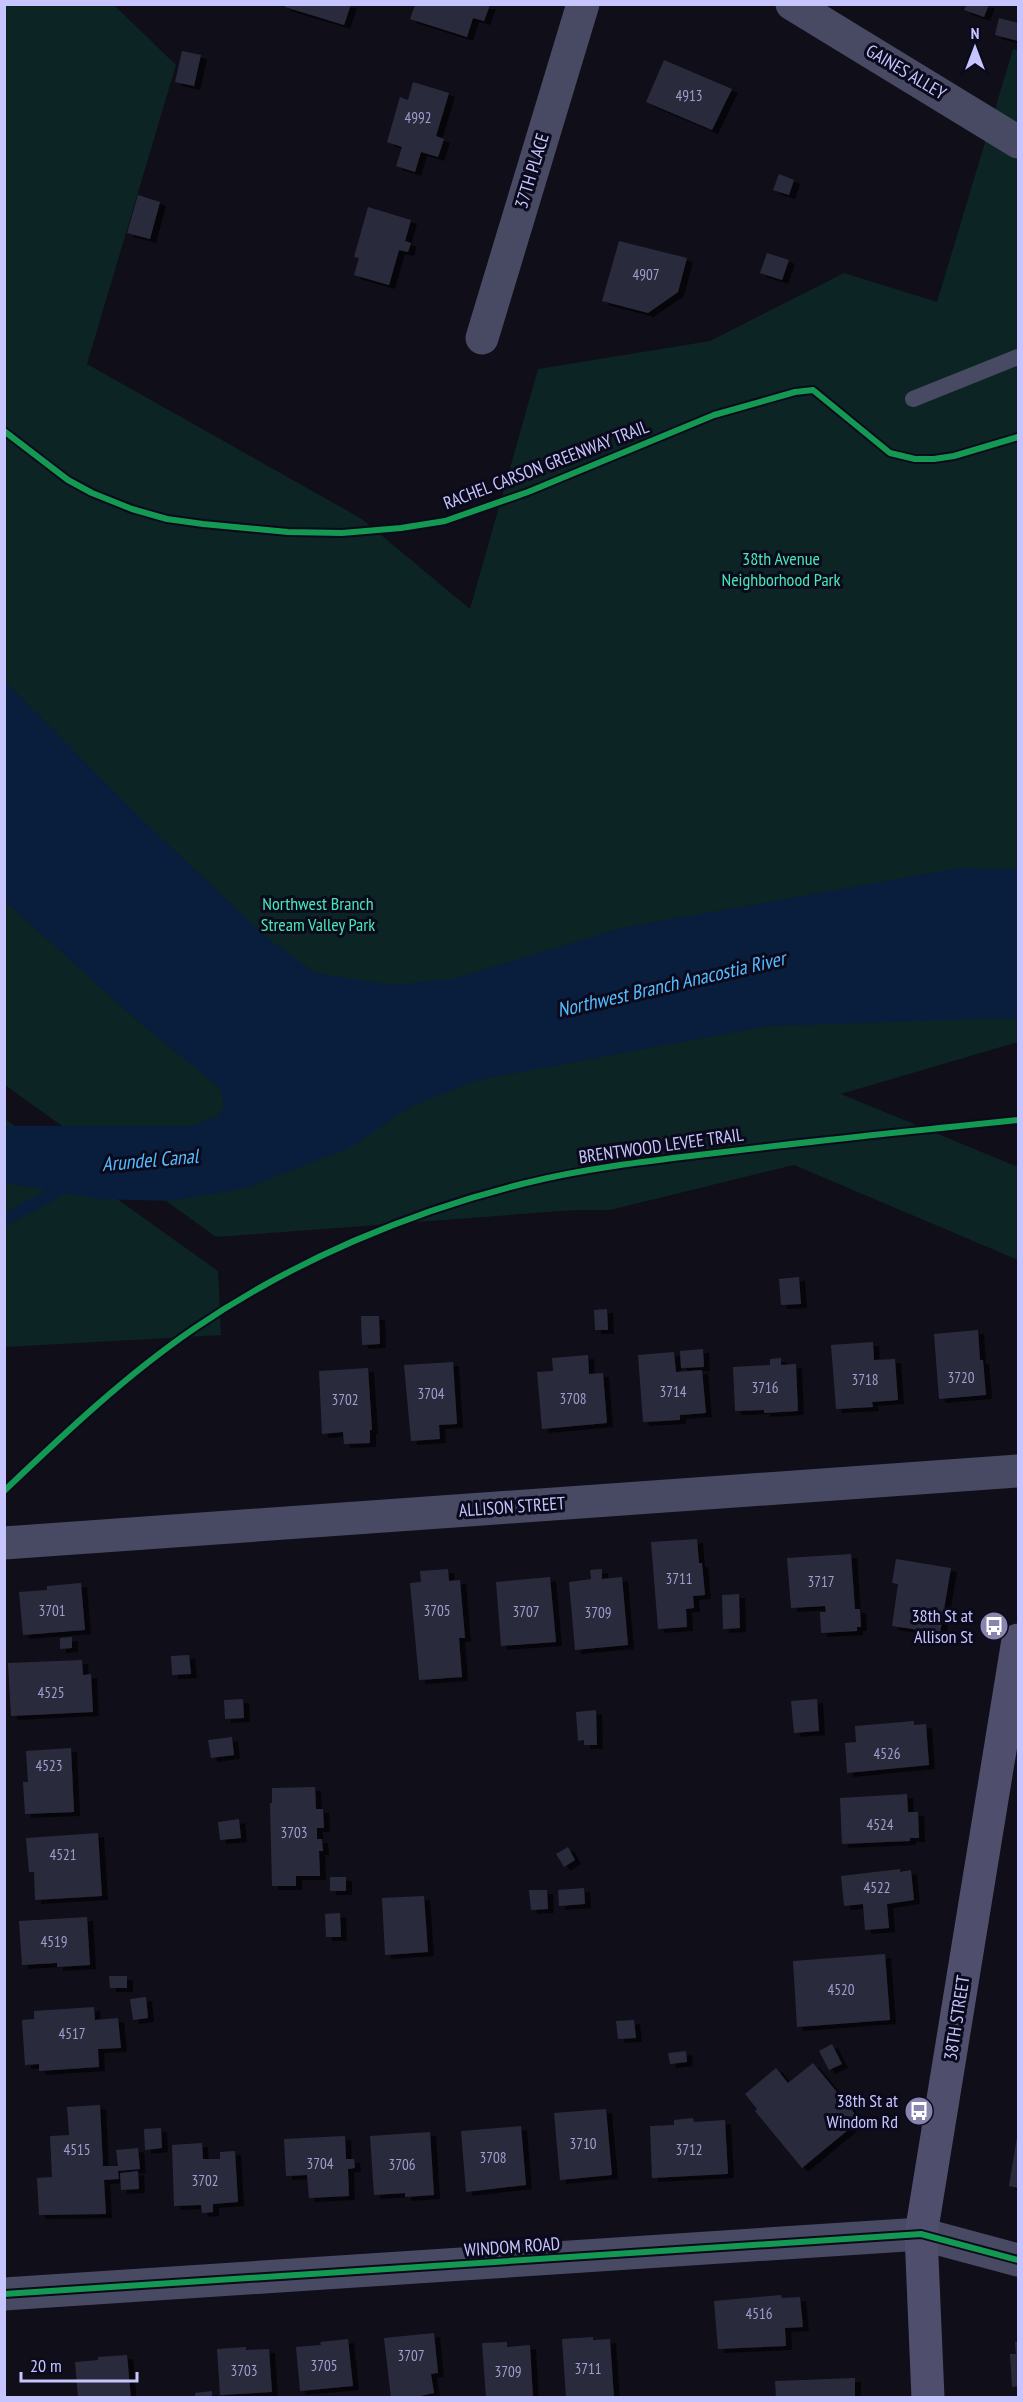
<svg xmlns="http://www.w3.org/2000/svg" width="1023" height="2402" font-family="'PT Sans Narrow',sans-serif">
<style>
.green{fill:#0c2423}
.water{fill:#081e3c}
.lines{fill:none;stroke-linecap:round;stroke-linejoin:round}
.stream{stroke:#081e3c;stroke-width:12}
.building{fill:#2c2a3c;filter:url(#shadow)}
.service{stroke:#484962;stroke-width:16}
.minor{stroke:#484962;stroke-width:33}
.tertiary{stroke:#484962;stroke-width:33}
.secondary{stroke:#4f4f6d;stroke-width:33}
.cycleway-casing{stroke:#0b0a1d;stroke-width:10}
.cycleway{stroke:#139951;stroke-width:6}
.labels{text-anchor:middle;stroke-width:6;stroke-linejoin:round;paint-order:stroke}
.number-label{font-size:15px;fill:#a09ece}
.street-label{font-size:18px;fill:#c7c5ff;stroke:#0b0a1d}
.park-label{font-size:18px;fill:#48e8b4;stroke:#0b0a1d}
.poi-label{font-size:18px;fill:#c7c5ff;stroke:#0b0a1d;text-anchor:end}
.water-label{font-size:20px;font-style:italic;fill:#53bdff;stroke:#0b0a1d}
</style>
<defs>
<filter id="shadow"><feDropShadow dx="6" dy="4" stdDeviation="0" flood-color="#0009"/></filter>
</defs>
<rect width="100%" height="100%" fill="#0f0e19"/>
<!-- green -->
<path class="green" d="M5,5H114L176,65L87,364L362,519L470,609L538,369L710,341L844,273L937,302L1013,49L1018,50V1042L841,1094L1018,1167V1260L794,1165L610,1210H576L216,1237L5,1085Z
M5,1119L218,1271L221,1335L5,1347Z"/>
<!-- water -->
<path class="water" d="M5,681L138,816L265,936L315,973L394,985L457,978L621,928L960,868L1018,869V1018L768,1026L478,1080L412,1106L348,1149L243,1189L168,1201L98,1199L5,1183V1126H192L218,1116L224,1106L220,1088L141,1024L5,901Z"/>
<g class="lines">
<!-- stream -->
<path class="stream" d="M4,1220L69,1185"/>
</g>
<!-- building -->
<path class="building" d="M285,4H351L344,25L285,7Z
M967,4H989L984,17L964,10Z
M415,5H490L484,21L473,18L467,37L410,19Z
M999,18L1018,23V41L995,35Z
M182,51L201,55L194,86L175,82Z
M664,60L732,89L712,130L646,102Z
M413,82L449,93L436,136L444,139L438,157L421,152L415,172L396,166L402,147L387,142L400,97L408,100Z
M779,174L794,180L789,195L773,190Z
M138,195L160,202L150,239L127,233Z
M368,207L411,220L405,241L411,243L408,252L399,250L389,285L354,275L359,258L354,257Z
M619,241L687,258L678,292L648,313L602,301Z
M767,253L789,260L782,280L760,273Z
M799,1277L801,1304L781,1305L779,1279Z
M607,1309L608,1330H595L594,1310Z
M361,1316H379L380,1344L362,1345Z
M978,1330L980,1360H983L986,1395L939,1399L934,1334Z
M873,1342L874,1360L895,1359L898,1400L872,1402L873,1407L836,1409L831,1345Z
M703,1349L704,1367L681,1368L680,1351Z
M674,1352L676,1372L702,1370L706,1413L680,1415V1420L643,1422L638,1355Z
M588,1355L589,1374L603,1373L607,1423L542,1429L537,1372L553,1371L552,1358Z
M781,1358V1365L796,1364L798,1411L764,1413V1410L735,1411L733,1367L770,1365V1359Z
M453,1362L457,1424L439,1425L440,1439L411,1441L404,1365Z
M368,1368L372,1430H370V1443L344,1444L343,1432L322,1434L319,1371Z
M697,1539L699,1563H702L705,1595L693,1596L694,1608L686,1609L687,1627L658,1629L651,1542Z
M851,1554L855,1609H860L861,1627H857V1631L821,1633L820,1612H826L825,1606L791,1608L787,1558Z
M896,1559L951,1568L940,1633L892,1626L898,1584L892,1583Z
M448,1569L449,1581L460,1580L465,1638H459L462,1677L419,1680L410,1583L421,1582L420,1571Z
M602,1569V1579L622,1577L628,1645L575,1650L569,1582L591,1579L590,1570Z
M550,1577L556,1642L501,1646L496,1582Z
M81,1583L85,1630L23,1635L19,1592L47,1590V1586Z
M739,1594L740,1628L723,1629L722,1595Z
M72,1637V1648L60,1649V1638Z
M189,1655L191,1674L172,1675L171,1656Z
M82,1660L83,1675L91,1674L93,1712L11,1716L8,1663Z
M243,1699L244,1718L225,1719L224,1700Z
M817,1699L819,1731L794,1733L791,1701Z
M596,1710L597,1745H584V1740L578,1741L576,1712Z
M914,1721V1725L926,1724L929,1765L847,1773L845,1743L856,1742L855,1726Z
M232,1737L234,1755L211,1758L208,1740Z
M71,1748L74,1812L25,1814L23,1782H28L26,1751Z
M315,1787L316,1809H323L324,1828H317V1839H322L323,1851H319L320,1876H296V1886H272L270,1803H272V1788Z
M907,1794L908,1812H918L919,1838H910V1841L842,1844L840,1798Z
M239,1819L241,1838L220,1840L218,1822Z
M98,1833L102,1896L35,1900L34,1872H29L26,1838Z
M568,1847L575,1860L564,1867L556,1854Z
M900,1869V1872L911,1870L914,1900L887,1904L889,1928L865,1930L863,1904L844,1906L841,1876Z
M330,1877H346V1891H330Z
M584,1888L585,1904L559,1906L558,1890Z
M529,1890H547L548,1909L531,1910Z
M424,1896L428,1952L385,1955L382,1898Z
M340,1913L341,1937H326L325,1914Z
M87,1917L90,1965L57,1967V1963L22,1965L19,1921Z
M885,1954L890,2020L797,2027L793,1961Z
M109,1976H127V1988H110Z
M146,1997L148,2018L133,2020L130,1999Z
M94,2007L95,2020L118,2018L121,2048L98,2049L99,2067L39,2071V2064L25,2065L22,2020L34,2019V2011Z
M634,2020L636,2038L618,2039L616,2021Z
M832,2044L842,2064L829,2070L819,2051Z
M686,2051L687,2062L670,2064L668,2053Z
M813,2063L860,2120L802,2168L755,2111L757,2109L745,2094L776,2068L788,2083Z
M100,2105L103,2166H118L116,2150L138,2148L140,2169L118,2171L119,2179L104,2180L106,2214L39,2215L37,2178L52,2177L50,2136L69,2135L67,2107Z
M606,2109L612,2175L560,2180L554,2113Z
M693,2118L694,2122L725,2120L728,2174L652,2178L650,2126L674,2125V2120Z
M521,2126L526,2185L466,2192L461,2131Z
M161,2128L162,2148L145,2150L144,2129Z
M430,2132L434,2195L405,2197V2193L374,2195L370,2136Z
M345,2136L346,2159H354L355,2168L348,2169L349,2196L309,2198L307,2175L286,2176L284,2139Z
M1017,2137H1018V2188L1009,2186Z
M202,2143L203,2159H220V2152L235,2151L238,2202L213,2204V2212L202,2213L201,2205L174,2206L172,2145Z
M138,2171L139,2189L121,2190L120,2173Z
M781,2295L782,2298L800,2297L803,2327L785,2328L786,2346L718,2349L714,2301Z
M434,2333L438,2373L431,2374L434,2393L411,2398H391L384,2338Z
M593,2337V2340L610,2339L614,2398H566L562,2339Z
M348,2339L353,2386L300,2391L296,2347L321,2345L320,2342Z
M507,2342V2347L530,2345L533,2398H486L482,2343Z
M1015,2342H1018V2386L1012,2387L1010,2354H1016Z
M246,2347V2350L269,2349L272,2392L220,2395L217,2349Z
M127,2355L131,2398H78L75,2362L98,2360V2357Z
M855,2378V2398H776L775,2381Z
M212,2391V2398H195V2393Z"/>
<g class="lines">
<!-- service -->
<path class="service" d="M913,399L1018,357"/>
<!-- minor -->
<path class="minor" d="M792,4L1018,142
M482,338L583,4
M921,2234L1018,2260"/>
<!-- tertiary -->
<path class="tertiary" d="M4,1543L1018,1471
M4,2294L921,2234"/>
<!-- secondary -->
<path class="secondary" d="M928,2398L921,2234L1018,1640"/>
<!-- cycleway casing -->
<g class="cycleway-casing">
<path id="cycleway" d="M4,431L68,480L92,493L132,509L167,519L203,524L288,532L342,533L401,528L445,521L528,492L714,415L795,392L813,390L890,453L915,459H934L954,456L1018,437
M4,1491C65,1433 126,1375 195,1328C293,1261 411,1211 526,1183C591,1167 658,1160 724,1152C822,1140 920,1130 1018,1120
M4,2294L921,2234L1018,2260"/>
</g>
<!-- cycleway -->
<use href="#cycleway" class="cycleway"/>
</g>
<!-- icons -->
<defs>
<g id="bus-disc" transform="scale(1.5)"><circle r="9.5" fill="#8785ae" stroke="#0b0a1d"/><path d="M-5-6H5V4H4V6H2V4H-2V6H-4V4H-5ZM-3.5-4V0h7V-4ZM-3.5 1.2v1.5H-2V1.2ZM2 1.2v1.5H3.5V1.2Z" fill="#fff"/></g>
</defs>
<g fill-rule="evenodd">
<use href="#bus-disc" x="994" y="1626"/>
<use href="#bus-disc" x="919" y="2111"/>
</g>
<g class="labels">
<!-- number labels -->
<g class="number-label">
<text x="689" y="101">4913</text>
<text x="418" y="123">4992</text>
<text x="646" y="280">4907</text>
<text x="961" y="1383">3720</text>
<text x="865" y="1385">3718</text>
<text x="765" y="1393">3716</text>
<text x="673" y="1397">3714</text>
<text x="431" y="1399">3704</text>
<text x="573" y="1404">3708</text>
<text x="345" y="1405">3702</text>
<text x="679" y="1584">3711</text>
<text x="821" y="1587">3717</text>
<text x="52" y="1616">3701</text>
<text x="437" y="1616">3705</text>
<text x="526" y="1617">3707</text>
<text x="598" y="1618">3709</text>
<text x="51" y="1698">4525</text>
<text x="887" y="1759">4526</text>
<text x="49" y="1771">4523</text>
<text x="880" y="1830">4524</text>
<text x="294" y="1838">3703</text>
<text x="63" y="1860">4521</text>
<text x="877" y="1893">4522</text>
<text x="54" y="1947">4519</text>
<text x="841" y="1995">4520</text>
<text x="72" y="2039">4517</text>
<text x="583" y="2149">3710</text>
<text x="77" y="2155">4515</text>
<text x="689" y="2155">3712</text>
<text x="493" y="2163">3708</text>
<text x="320" y="2169">3704</text>
<text x="402" y="2170">3706</text>
<text x="205" y="2186">3702</text>
<text x="759" y="2319">4516</text>
<text x="411" y="2361">3707</text>
<text x="324" y="2371">3705</text>
<text x="588" y="2374">3711</text>
<text x="244" y="2376">3703</text>
<text x="508" y="2377">3709</text>
</g>
<!-- street labels -->
<g class="street-label">
<text transform="translate(906 72) rotate(31)" y="6">GAINES ALLEY</text>
<text transform="translate(532 171) rotate(-73)" y="6">37TH PLACE</text>
<text transform="translate(546 465) rotate(-21)" y="6">RACHEL CARSON GREENWAY TRAIL</text>
<text transform="translate(661 1146) rotate(-8)" y="6">BRENTWOOD LEVEE TRAIL</text>
<text transform="translate(512 1507) rotate(-4)" y="6">ALLISON STREET</text>
<text transform="translate(957 2018) rotate(-81)" y="6">38TH STREET</text>
<text transform="translate(512 2247) rotate(-4)" y="6">WINDOM ROAD</text>
</g>
<!-- park labels -->
<g class="park-label">
<text x="781" y="565">38th Avenue<tspan x="781" dy="21">Neighborhood Park</tspan></text>
<text x="318" y="910">Northwest Branch<tspan x="318" dy="21">Stream Valley Park</tspan></text>
</g>
<!-- poi labels -->
<g class="poi-label">
<text x="973" y="1622">38th St at<tspan x="973" dy="21">Allison St</tspan></text>
<text x="898" y="2107">38th St at<tspan x="898" dy="21">Windom Rd</tspan></text>
</g>
<!-- water labels -->
<g class="water-label">
<text transform="translate(671 984) rotate(-13)" y="7">Northwest Branch Anacostia River</text>
<text transform="translate(150 1160) rotate(-5)" y="7">Arundel Canal</text>
</g>
</g>
<!-- border -->
<rect width="1023" height="2402" fill="none" stroke="#c7c5ff" stroke-width="12"/>
<!-- north arrow -->
<g transform="translate(975 48)" stroke="#0b0a1d" stroke-width="4.5" paint-order="stroke">
<path d="M0-4.5L10 22L0 15L-10 22Z" fill="#c7c5ff"/>
<text y="-9" font-size="16" font-weight="bold" text-anchor="middle" fill="#c7c5ff">N</text>
</g>
<!-- scale -->
<path d="M21 2372v9h116v-9" fill="none" stroke="#c7c5ff" stroke-width="3"/>
<text x="30" y="2372" font-size="18" fill="#c7c5ff" stroke="#0b0a1d" stroke-width="4.5" paint-order="stroke">20 m</text>
</svg>
